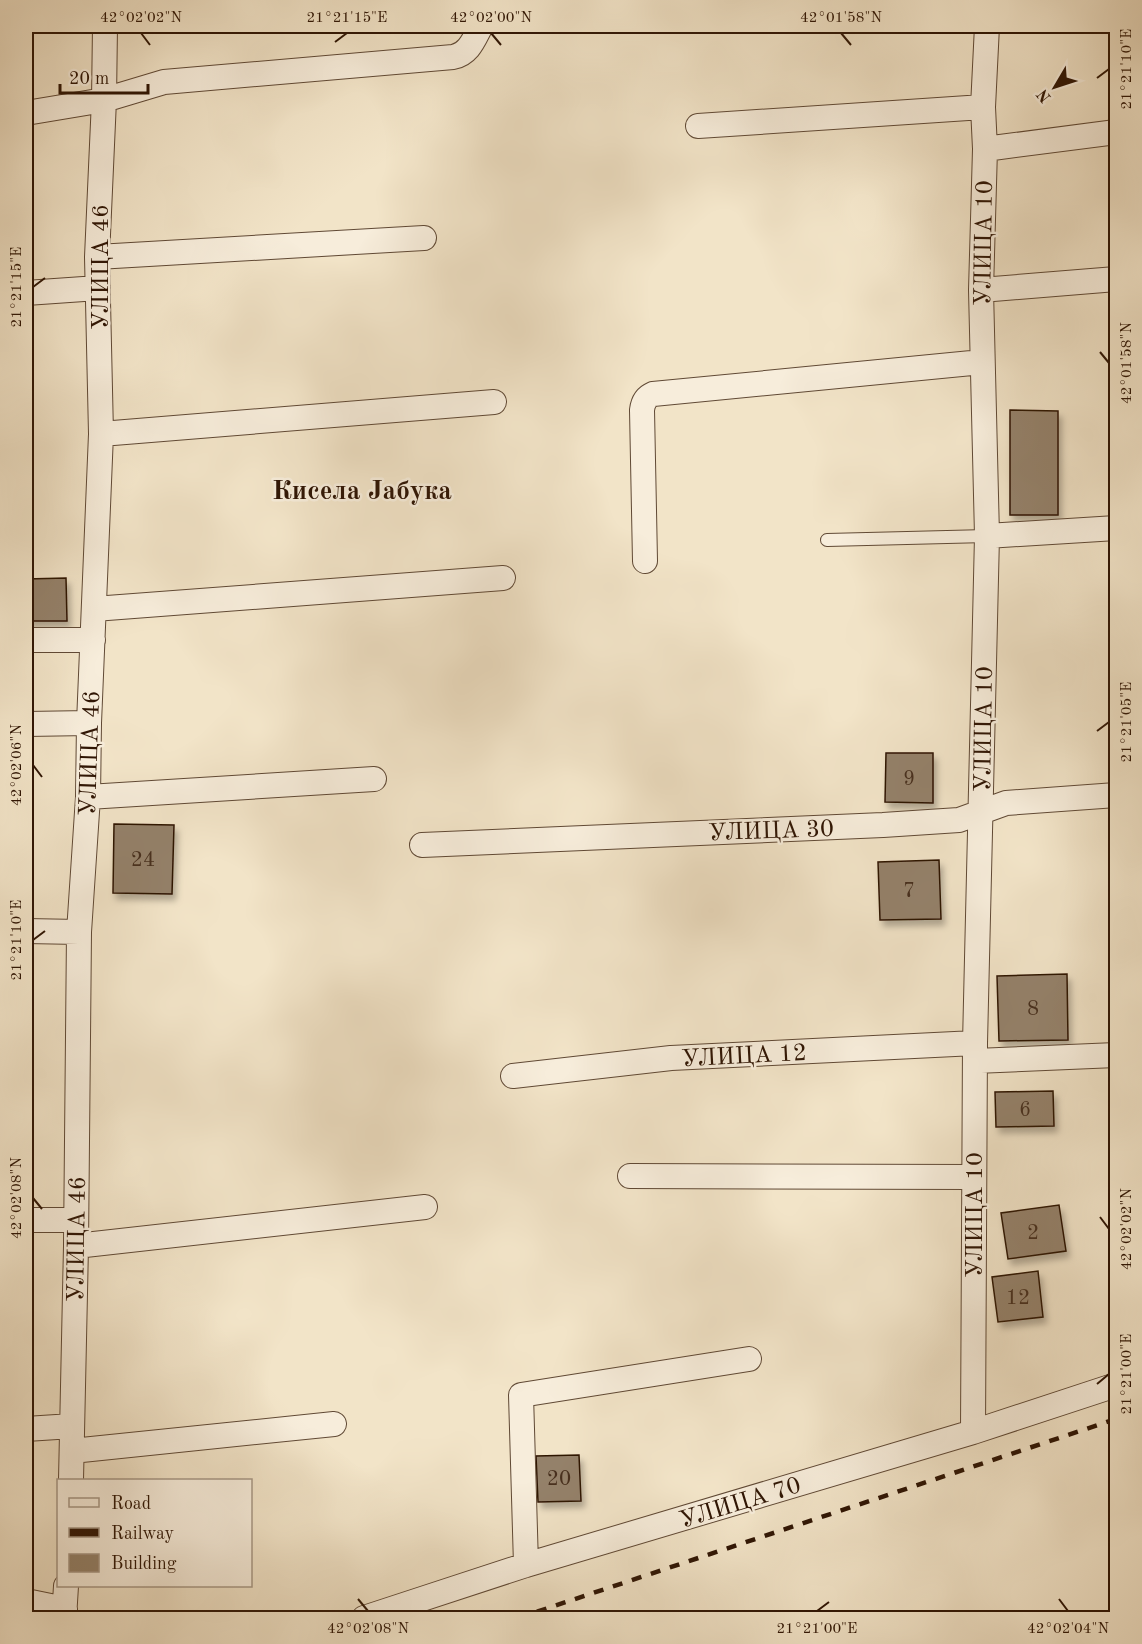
<svg xmlns="http://www.w3.org/2000/svg" width="1142" height="1644" font-family="'Old Standard TT',serif">
<style>
.building{fill:#94816a;stroke:#2f1504;stroke-width:1.5;filter:url(#shadow)}
.lines{fill:none;stroke-linecap:round;stroke-linejoin:round}
.lane-casing{stroke:#604935;stroke-width:14}
.street-casing{stroke:#604935;stroke-width:26}
.lane{stroke:#f7eddb;stroke-width:12}
.street{stroke:#f7eddb;stroke-width:24}
.rail{stroke:#2f1504;stroke-width:4.5;stroke-dasharray:10 10;stroke-linecap:butt}
.ticks{fill:none;stroke:#2f1504;stroke-width:2}
.labels{text-anchor:middle;stroke-width:5;stroke-linejoin:round;paint-order:stroke}
.number-label{font-size:21px;fill:#48301e}
.street-label{font-size:24px;fill:#2f1504;stroke:#f7eddb}
.quarter-label{font-size:27px;font-weight:bold;fill:#2f1504;stroke:#f7eddb}
.neatline{fill:none;stroke:#2f1504;stroke-width:2}
.ticks-label{font-size:15px;text-anchor:middle;fill:#2f1504}
</style>
<defs>
<filter id="shadow"><feDropShadow dx="3.5" dy="6" stdDeviation="3" flood-color="#0004"/></filter>
</defs>
<rect width="100%" height="100%" fill="#f2e4c8"/>
<filter id="stains"><feTurbulence type="fractalNoise" baseFrequency=".00333" numOctaves="4"/><feColorMatrix values="0 0 0 0 .2 0 0 0 0 .09 0 0 0 0 .02 0 0 0 .5 -.17"/></filter>
<radialGradient id="worn" r=".72"><stop offset=".6" stop-color="#630" stop-opacity="0"/><stop offset="1" stop-color="#630" stop-opacity=".3"/></radialGradient>
<!-- building -->
<path class="building" d="M1010,410L1058,411V515H1010Z
M66,578L67,621H26V579Z
M886,753H933V803L885,802Z
M114,824L174,825L172,894L113,893Z
M939,860L941,919L880,920L878,862Z
M1067,974L1068,1040L999,1041L997,976Z
M1053,1091L1054,1126L996,1127L995,1092Z
M1059,1205L1066,1251L1008,1259L1001,1213Z
M1038,1271L1043,1317L998,1322L992,1277Z
M579,1455L581,1501L538,1502L536,1456Z"/>
<g class="lines">
<!-- lane casing -->
<g class="lane-casing">
<path id="lane" d="M827,540L987,536"/>
</g>
<!-- street casing -->
<g class="street-casing">
<path id="street" d="M26,113L104,100L164,82L453,57C469,54 474,39 481,26
M698,126L983,107
M985,149L1116,132
M97,257L424,238
M981,290L1116,279
M26,293L98,288
M101,434L494,402
M987,536L1116,528
M645,561L642,410C643,402 646,397 653,394L982,362
M94,609L503,578
M26,640H93
M26,724L89,723
M88,797L374,779
M422,845L883,825L959,820L1006,803L1116,795
M26,931L79,932
M975,1061L1116,1055
M513,1076L671,1058L975,1043
M630,1176L974,1177
M26,1220H76
M76,1246L425,1207
M26,1429L72,1426
M973,1432L975,1043L987,536L981,290L985,149L983,107L987,26
M72,1451L334,1424
M71,1480L76,1246L79,932L88,797L89,723L101,434L97,257L104,100L105,26
M526,1565L521,1395L749,1359
M26,1601L65,1609
M64,1618L66,1586
M364,1618L526,1565L973,1432L1116,1385"/>
</g>
<!-- lane -->
<use href="#lane" class="lane"/>
<!-- street -->
<use href="#street" class="street"/>
<!-- rail -->
<path class="rail" d="M518,1618L1116,1419"/>
</g>
<!-- ticks -->
<path class="ticks" d="M141,33L150,45M491,33L501,45M841,33L851,45M335,42L347,33M1097,78L1109,69M33,287L45,278M1100,352L1109,363M1097,731L1109,722M33,765L42,777M33,940L45,931M33,1198L42,1209M1100,1217L1109,1229M1097,1384L1109,1374M358,1599L368,1611M1059,1599L1068,1611M817,1611L829,1602"/>
<g class="labels">
<!-- number labels -->
<g class="number-label">
<text x="909" y="785">9</text>
<text x="143" y="866">24</text>
<text x="909" y="897">7</text>
<text x="1033" y="1015">8</text>
<text x="1025" y="1116">6</text>
<text x="1033" y="1239">2</text>
<text x="1018" y="1304">12</text>
<text x="559" y="1485">20</text>
</g>
<!-- street labels -->
<g class="street-label">
<text transform="translate(983 243) rotate(-89)" y="8">УЛИЦА 10</text>
<text transform="translate(100 267) rotate(-90)" y="8">УЛИЦА 46</text>
<text transform="translate(983 729) rotate(-89)" y="8">УЛИЦА 10</text>
<text transform="translate(89 753) rotate(-88)" y="8">УЛИЦА 46</text>
<text transform="translate(771 830) rotate(-2)" y="8">УЛИЦА 30</text>
<text transform="translate(744 1055) rotate(-3)" y="8">УЛИЦА 12</text>
<text transform="translate(974 1215) rotate(-90)" y="8">УЛИЦА 10</text>
<text transform="translate(76 1239) rotate(-89)" y="8">УЛИЦА 46</text>
<text transform="translate(740 1502) rotate(-17)" y="8">УЛИЦА 70</text>
</g>
<!-- quarter labels -->
<g class="quarter-label">
<text x="362" y="499">Кисела Јабука</text>
</g>
</g>
<!-- margin -->
<rect width="1142" height="1644" fill="none" stroke="#f2e4c8" stroke-width="66"/>
<!-- legend -->
<rect x="57" y="1479" width="195" height="108" fill="#f7eddb" stroke="#a79785" stroke-width="1.5"/>
<rect x="69" y="1498" width="30" height="9" fill="#f7eddb" stroke="#a79785" stroke-width="1.5"/>
<text x="111" y="1509" font-size="18" fill="#2f1504">Road</text>
<rect x="69" y="1528" width="30" height="9" fill="#2f1504" stroke="#a79785" stroke-width="1.5"/>
<text x="111" y="1539" font-size="18" fill="#2f1504">Railway</text>
<rect x="69" y="1554" width="30" height="18" fill="#94816a" stroke="#a79785" stroke-width="1.5"/>
<text x="111" y="1569" font-size="18" fill="#2f1504">Building</text>
<!-- north arrow -->
<g transform="translate(1055 87) rotate(231)" stroke="#f7eddb" stroke-width="4.5" paint-order="stroke">
<path d="M0-4.5L10 22L0 15L-10 22Z" fill="#2f1504"/>
<text y="-9" font-size="16" font-weight="bold" text-anchor="middle" fill="#2f1504">N</text>
</g>
<!-- scale -->
<path d="M60 84v9h88v-9" fill="none" stroke="#2f1504" stroke-width="3"/>
<text x="69" y="84" font-size="18" fill="#2f1504" stroke="#f7eddb" stroke-width="4.5" paint-order="stroke">20 m</text>
<rect x="33" y="33" width="1076" height="1578" class="neatline"/>
<g class="ticks-label">
<text x="141" y="22">42°02'02"N</text>
<text x="347" y="22">21°21'15"E</text>
<text x="491" y="22">42°02'00"N</text>
<text x="841" y="22">42°01'58"N</text>
<text transform="translate(1126 69) rotate(-90)" y="5">21°21'10"E</text>
<text transform="translate(16 287) rotate(-90)" y="5">21°21'15"E</text>
<text transform="translate(1126 363) rotate(-90)" y="5">42°01'58"N</text>
<text transform="translate(1126 722) rotate(-90)" y="5">21°21'05"E</text>
<text transform="translate(16 765) rotate(-90)" y="5">42°02'06"N</text>
<text transform="translate(16 940) rotate(-90)" y="5">21°21'10"E</text>
<text transform="translate(16 1198) rotate(-90)" y="5">42°02'08"N</text>
<text transform="translate(1126 1229) rotate(-90)" y="5">42°02'02"N</text>
<text transform="translate(1126 1374) rotate(-90)" y="5">21°21'00"E</text>
<text x="368" y="1633">42°02'08"N</text>
<text x="817" y="1633">21°21'00"E</text>
<text x="1068" y="1633">42°02'04"N</text>
</g>
<rect width="100%" height="100%" filter="url(#stains)"/>
<rect width="100%" height="100%" fill="url(#worn)"/>
</svg>
